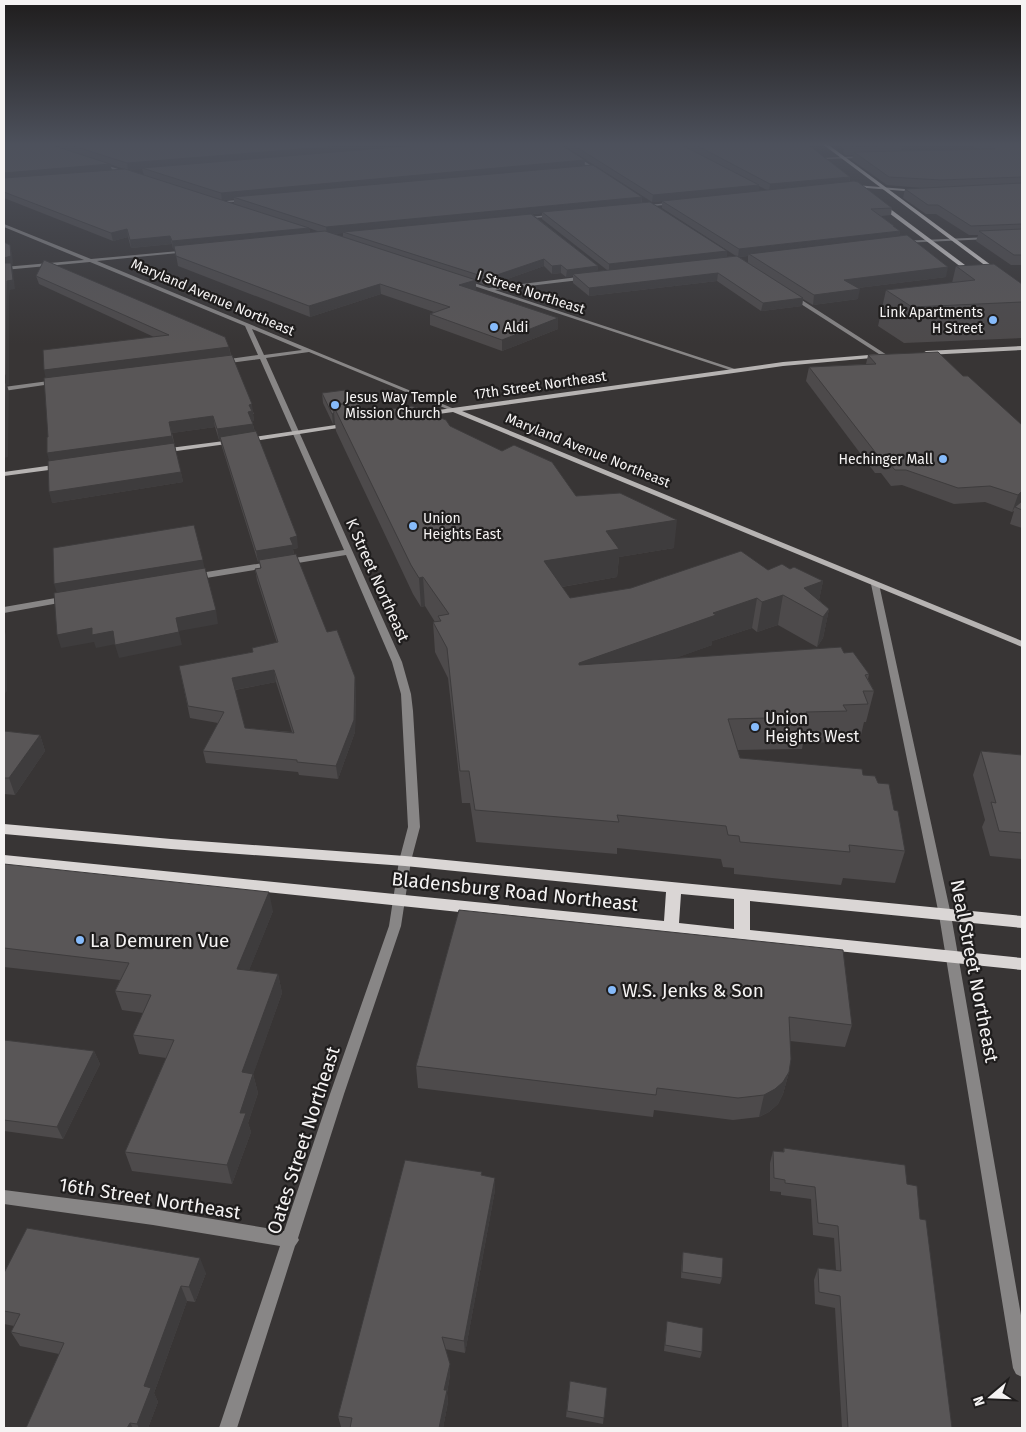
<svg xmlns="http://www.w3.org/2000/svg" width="1026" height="1432" font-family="'Fira Sans',sans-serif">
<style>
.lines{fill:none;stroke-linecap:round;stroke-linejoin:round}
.street{fill:#888686;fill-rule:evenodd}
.secondary{fill:#b6b3b2;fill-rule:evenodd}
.primary{fill:#dad6d5;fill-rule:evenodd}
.wall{fill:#4d4a4b;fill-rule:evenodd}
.shaded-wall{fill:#3e3c3d}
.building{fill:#595657;stroke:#3e3c3d;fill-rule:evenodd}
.poi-dot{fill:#86bbfb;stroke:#1f1d1d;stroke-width:2}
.labels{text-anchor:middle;stroke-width:4.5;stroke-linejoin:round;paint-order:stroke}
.far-street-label{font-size:14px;fill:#f5f3f3;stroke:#1f1d1d}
.far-poi-label{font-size:14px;fill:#f5f3f3;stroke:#1f1d1d;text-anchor:start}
.street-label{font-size:16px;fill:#f5f3f3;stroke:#1f1d1d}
.poi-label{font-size:16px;fill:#f5f3f3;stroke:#1f1d1d;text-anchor:start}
.near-street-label{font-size:19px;fill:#f5f3f3;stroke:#1f1d1d}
.near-poi-label{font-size:19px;fill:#f5f3f3;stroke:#1f1d1d;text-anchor:start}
</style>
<rect width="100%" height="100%" fill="#383535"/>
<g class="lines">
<!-- street -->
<path class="street" d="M551,143H556L601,172L598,173Z
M865,156L866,158L819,159L821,158Z
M99,163L131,173L132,174L129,175L98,165Z
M247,199L249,201L218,203L216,202Z
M677,202L675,204L642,207L640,206Z
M558,214L556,216L523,219L521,218Z
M4,224L91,259L190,250L188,252L97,261L457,410L452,411L309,352L266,358L402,662L411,694L413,711L420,827L411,861L401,926L344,1094L298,1238L299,1240L295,1246L237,1428H219L280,1246L153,1225L4,1204V1190L153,1209L284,1231L330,1094L389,926L399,861L408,827L401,694L392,662L346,555L194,580L190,577L194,574L344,550L260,359L222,364L219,362L222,360L258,355L245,326L90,262L4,270V267L84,260L4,227ZM252,329L302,350L264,355Z
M989,237L991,239L901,243L899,242L901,241Z
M586,276L589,278L588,279L495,290L738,370L733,371L462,282L465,280L489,288Z
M790,295H794L887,355L882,356L790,297Z
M56,380L58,381V383L4,391V387Z
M875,581L879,584L951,915L1022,1321V1377L1016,1374L1013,1368L939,915L871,584Z
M67,596L70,597L71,599L70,601L4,613V607Z"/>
<!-- secondary -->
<path class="secondary" d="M855,185L917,190L919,191L917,192L854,187Z
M1022,346V350L926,355L923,353L926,351Z
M881,354L883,355V357L783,366L462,411L1022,641V647L453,412L417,417L414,415L417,413L783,362Z
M349,423L352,425L351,426L247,442L244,440L247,438Z
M232,440L234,441V443L162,453L158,451L162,449Z
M61,464L65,466L64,468L4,476V472Z"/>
<!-- primary -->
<path class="primary" d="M821,143H826L1022,288V293Z
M877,202H881L977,274V276H973L877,204Z
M4,824L171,839L405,856L1022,916V928L750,901V930L1022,958V970L4,865V855L664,921L666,892L405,866L171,849L4,834ZM681,894L734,899V929L679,923Z"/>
</g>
<!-- wall -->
<path class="wall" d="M4,143H558L585,160L584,166L642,197V203L727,251V257L736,256L662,208V201L652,202L560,143H806L850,177V182L892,208L891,215L881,216L894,226V227L900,231L899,236L946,277L858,288V299L813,305L803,299L802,306L761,311L717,281L589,296L573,283V276L566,277L561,273L552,274L544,266L488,286L476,282V290H474L558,329L502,351L430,325V314L434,312L381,294L310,317L178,266L175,249H173L172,244L131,248L128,237L113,241L4,198ZM110,164L118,167L125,169L112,170ZM142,169L144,175L129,170ZM759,186L767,190L759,191ZM234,199V204L222,200ZM542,213V219L607,270L597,272L598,266L532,214ZM309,228L320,232L310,233ZM343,233V237L332,234ZM748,256V263L739,257Z
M836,143H898L902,145L901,151L979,149L968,143H1022V265H1011L976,241L978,235H969L936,214H926L903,198L905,189L922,188L887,185L852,160L853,155H846L843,153L844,149Z
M956,266L1022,284V338L904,343L878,326L886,290L952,283Z
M36,276L229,347L231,355L254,414H253L254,421H252L255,432L298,548L293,549L294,554L327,632L356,689L355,732L338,779L299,775L298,772L206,763L203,751L218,723L190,718L179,666L253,652L277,643L257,580L255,569L260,568V562H258L222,447L220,440H219L215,427L172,433L183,482L52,503L49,460L154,337L39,284ZM276,682L292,732L245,728L235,690Z
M868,355L963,376L1022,425V528L1010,524L1014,511L1012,512L985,502L954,504L902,485L891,486L881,473H875L806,381L809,367L866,364Z
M322,393L352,403L364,413L450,426L576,496L674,548L619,557L617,577L562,587L570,598L768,570L790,569L823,581L819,600L829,609L823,638L817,647L778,625L757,632L752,628L712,641V645L675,658L844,653L869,674L868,679L874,691L866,722H864L861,735L841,736L840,742L803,743L802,749L737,750L740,758L863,775L878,783L894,810L905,851L895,883L843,878L841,885L734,874V868L723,867L721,859L617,848V854L476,842L470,803H462L448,678L435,652L433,622H435L425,606L421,607L413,594L336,431L335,423L333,424L323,403Z
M4,731L40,735L45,751L15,795L4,794Z
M981,751L1022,755V859L990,856L982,827L985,820L973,775Z
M4,864L273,911L249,970L278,974L282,993L253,1074L258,1093L248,1123L251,1132L232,1184L132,1171L125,1152L166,1058L139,1054L133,1035L143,1013L122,1010L115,991L120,980L4,967Z
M459,910L852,1025L845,1047L790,1041L789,1072L783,1094L778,1104L769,1112L759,1117L733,1120L654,1110L653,1117L418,1088L416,1066Z
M4,1040L94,1051L100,1064L63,1139L4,1131Z
M784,1148L907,1184L920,1219L952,1428H842L835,1308L815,1304L814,1280L818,1268L836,1270L834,1238L813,1235L811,1199L781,1195V1192L770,1191V1163L773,1151L783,1152Z
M482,1172V1175L495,1190L465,1353L445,1349L450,1364V1375L447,1393L448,1402L443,1428H348L341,1427L338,1416Z
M683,1252L722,1278L720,1284L681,1278L682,1258Z
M4,1273H206L195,1302L187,1301L154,1393L158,1402L148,1428H26L59,1354L20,1346L11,1332L14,1326L4,1324Z
M667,1321L702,1352L700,1358L664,1351Z
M570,1381L607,1388L603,1424L566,1417Z"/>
<!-- shaded-wall -->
<path class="shaded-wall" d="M377,143H458L142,168V169L128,170L127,163Z
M585,160L584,167L233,197L234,199L222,200L221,193Z
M110,164L112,171L4,181V173Z
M850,177L849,184L769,191L770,184Z
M759,185V193L652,202L653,195Z
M642,197L641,204L542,212V213L344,232H343V233L327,234L326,227Z
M309,228L310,236L173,249L172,241Z
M127,229L128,237L113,241L111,233Z
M900,231L898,239L749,254L748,256L738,257L739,249Z
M170,236L172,244L131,248L130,240Z
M10,245L12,253L13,264L12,265L13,271L15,289L10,290L9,297V385H7L9,392L8,457L4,458V376L7,281L4,267V258Z
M727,251V259L609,272V264Z
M544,259V266L488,286V278Z
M561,265V273L552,274V266Z
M598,266L597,274H573V276L566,277L567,270Z
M948,267L946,277L842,290L844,280Z
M718,273L717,281L589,296V288Z
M476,280V290L459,296V285Z
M380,284L381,294L310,317L309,306Z
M860,289L858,299L813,305L814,295Z
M803,298L802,306L761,311L763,303Z
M558,318V329L502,351V340Z
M229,347L231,357L46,380L44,370Z
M252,404L254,421L250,422L248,412L249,405Z
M334,413L335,423L333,424L332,414Z
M213,416L215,427L172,433L169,422Z
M253,424L255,435L220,437V440H219L217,429Z
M172,436L175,446L50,464L47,453Z
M181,472L183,482L52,503L49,492Z
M1022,491V503L1015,507L1012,512L1018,495Z
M677,520L674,548L619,557L617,577L544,590V561L606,531Z
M297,536L298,548L293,549L294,556L258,562L256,551L290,538Z
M203,560L205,571L58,596L54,584Z
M423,577L425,606L421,607L419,578Z
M823,581L817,610L804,588Z
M783,595L778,625L757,632L762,602Z
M757,598L752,628L712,641V645L577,694L579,663L713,613Z
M829,609L823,638L817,647L823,617Z
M216,610L218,624L179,631L176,618Z
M4,628L6,635L7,691L4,695Z
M92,628L113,631L116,644L96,648L94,642L61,648L57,635Z
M179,632L182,645L119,658L115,645Z
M274,670L276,682L234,690L232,678Z
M355,677L356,689L355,732L338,779L336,766Z
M40,735L45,751L15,795L9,778Z
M269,892L273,911L242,988L237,969Z
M278,974L282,993L247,1092L242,1072Z
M94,1051L100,1064L63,1139L57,1127Z
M789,1072L783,1094L778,1104L769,1112L759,1117L764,1095Z
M253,1074L258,1093L248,1123L251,1132L232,1184L227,1165L240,1113Z
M495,1178V1190L465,1353L464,1341Z
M200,1258L206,1273L195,1302L189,1287Z
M181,1286L187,1301L154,1393L158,1402L148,1428H139L137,1424L144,1386Z
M450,1364V1375L447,1393L448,1402L443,1428H439L444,1390Z
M130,1423L133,1428H127Z"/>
<!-- building -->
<path class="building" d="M4,143H46L110,164L4,173Z
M64,143H377L127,163Z
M443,143H558L585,160L221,193L142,168Z
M570,143H678L759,185L653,195Z
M692,143H806L850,177L770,184Z
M846,143H898L902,145L847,147L845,145Z
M984,143H1022V177L941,180L889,177L854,152L995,149Z
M593,165L642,197L326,227L233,197Z
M125,169L309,228L172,241L170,236L130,240L127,229L111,233L4,192V178Z
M854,181L858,182L892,208L871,209L894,226H893L900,231L739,249L662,201Z
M1022,183V224L971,226L938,205H928L905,189Z
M650,202L727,251L609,264L542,212Z
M531,214L598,266L567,270L561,265L552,266L544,259L488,278L343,232Z
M1022,229V255H1014L979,231Z
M325,231L476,280L459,285L558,318L502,340L430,314L450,307L380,284L309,306L176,256L174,246Z
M907,235L948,267L844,280L860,289L814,295L749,254Z
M4,242L10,245L11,256L4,258Z
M737,256L803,298L763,303L718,273L589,288L573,274Z
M44,260L225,337L229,347L44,370L43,350L169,335L36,276Z
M4,263H11L13,280L7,281L6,375L4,376Z
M994,264L1022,284V302L912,307L886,290L975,280L956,266Z
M938,352L963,376H968L1022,425V491L1018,495L990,486L958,488L906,470H895L884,457H879L809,367L876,364L868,355Z
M232,355L252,404L249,405L252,411L248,412L253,424L217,429L213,416L169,422L172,436L47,453V437H48L44,378Z
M4,383H6L5,446L4,447Z
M345,390L352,403L333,405L334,413L332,414L322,393Z
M358,402L364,413L412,406L446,420L450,426L502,451L514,445L552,462L576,496L620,493L677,520L606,531L619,549L544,561L570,598L631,588L741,551L768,570L782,564L790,569L794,567L823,581L804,588L829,609L823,617L783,595L762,602L757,598L713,613L716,615L579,663V665L841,647L844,653L853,652L869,674L865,675L874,691H863L868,704L843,705L847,711L806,712L808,717L728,719L740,758L862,769L863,775L875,776L878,783L889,784L894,810L898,811L905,851L849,845L850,852L740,842L739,836L728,835L726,826L617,815L619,822L475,810L469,771H460L447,648L433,622L441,621L438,616L449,614L423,577L419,578L411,565L333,405Z
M256,431L297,536L290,538L293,545L256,551L220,437Z
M174,443L181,472L49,492L48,461Z
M1022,501V510L1015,507Z
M194,525L203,560L54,584L53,548Z
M296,554L327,632L337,630L355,677L354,720L336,766L297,762V760L203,751L224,712L188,706L179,666L253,652L252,648L278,642L255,569L261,568L259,560ZM274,670L294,733L245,728L232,678Z
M205,568L216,610L176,618L179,632L115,645L113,631L92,635V628L57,635L54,593Z
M4,731L40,735L9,778H4Z
M981,751L1022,755V833L999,831L991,802L996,803Z
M4,864L269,892L237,969L278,974L242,1072L253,1074L240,1113H246L227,1165L125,1152L174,1040L133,1035L151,995L115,991L129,963L4,948Z
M459,910L843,950L852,1025L789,1017L791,1059L789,1072L783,1082L775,1089L764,1095L738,1098L657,1088L656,1095L416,1066Z
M4,1040L94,1051L57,1127L4,1120Z
M784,1148L905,1165L907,1184L917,1186L920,1219L926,1220L952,1428H848L840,1296L819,1292L818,1268L841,1271L838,1226L818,1223L815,1187L785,1183V1180L774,1178L773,1151L784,1152Z
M405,1160L482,1172L481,1175L495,1178L464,1341L442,1337L450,1364L444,1390H447L439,1428H350L352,1418L338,1416Z
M27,1228L200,1258L189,1287L181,1286L144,1386L151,1388L137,1424L130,1423L127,1428H26L64,1343L11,1332L20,1314L4,1311V1273Z
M683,1252L723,1258L722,1278L682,1272Z
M667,1321L703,1328L702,1352L665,1345Z
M570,1381L607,1388L604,1418L567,1411Z"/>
<!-- sky -->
<linearGradient id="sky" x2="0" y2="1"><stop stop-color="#1f1d1d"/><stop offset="0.42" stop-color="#4d515c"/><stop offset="1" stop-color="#4d515c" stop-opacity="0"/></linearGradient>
<rect width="1026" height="344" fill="url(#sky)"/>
<!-- markers -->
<g class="poi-dot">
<circle cx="993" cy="320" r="5"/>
<circle cx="494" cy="327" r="5"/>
<circle cx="335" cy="405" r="5"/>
<circle cx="943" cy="459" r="5"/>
<circle cx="413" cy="526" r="5"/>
<circle cx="755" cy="727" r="5"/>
<circle cx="80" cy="940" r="5"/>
<circle cx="612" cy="990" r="5"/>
</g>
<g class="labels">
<!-- far-street labels -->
<g class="far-street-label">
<text transform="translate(531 292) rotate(18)" y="5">I Street Northeast</text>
<text transform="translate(213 297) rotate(23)" y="5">Maryland Avenue Northeast</text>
<text transform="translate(540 385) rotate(-8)" y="5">17th Street Northeast</text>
<text transform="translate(588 450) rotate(22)" y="5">Maryland Avenue Northeast</text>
</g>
<!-- far-poi labels -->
<g class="far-poi-label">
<text x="983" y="317" text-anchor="end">Link Apartments<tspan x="983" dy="16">H Street</tspan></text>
<text x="504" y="332">Aldi</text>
<text x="345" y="402">Jesus Way Temple<tspan x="345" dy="16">Mission Church</tspan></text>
<text x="933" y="464" text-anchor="end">Hechinger Mall</text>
<text x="423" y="523">Union<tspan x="423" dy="16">Heights East</tspan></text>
</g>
<!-- street labels -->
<g class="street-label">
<text transform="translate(378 580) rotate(66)" y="6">K Street Northeast</text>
</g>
<!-- poi labels -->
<g class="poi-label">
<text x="765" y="724">Union<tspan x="765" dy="18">Heights West</tspan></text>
</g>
<!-- near-street labels -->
<g class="near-street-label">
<text transform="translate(515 891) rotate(6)" y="7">Bladensburg Road Northeast</text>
<text transform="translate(975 971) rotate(79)" y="7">Neal Street Northeast</text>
<text transform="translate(303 1140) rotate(-72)" y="7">Oates Street Northeast</text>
<text transform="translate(150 1198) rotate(9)" y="7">16th Street Northeast</text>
</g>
<!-- near-poi labels -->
<g class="near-poi-label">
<text x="90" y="947">La Demuren Vue</text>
<text x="622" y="997">W.S. Jenks &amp; Son</text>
</g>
</g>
<!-- border -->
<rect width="1026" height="1432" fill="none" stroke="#f5f3f3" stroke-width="10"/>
<!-- north arrow -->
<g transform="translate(991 1397) rotate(251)" stroke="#1f1d1d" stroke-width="4" paint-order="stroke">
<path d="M0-4L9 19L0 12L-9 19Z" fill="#f5f3f3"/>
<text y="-8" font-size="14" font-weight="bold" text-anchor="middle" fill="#f5f3f3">N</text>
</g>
</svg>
